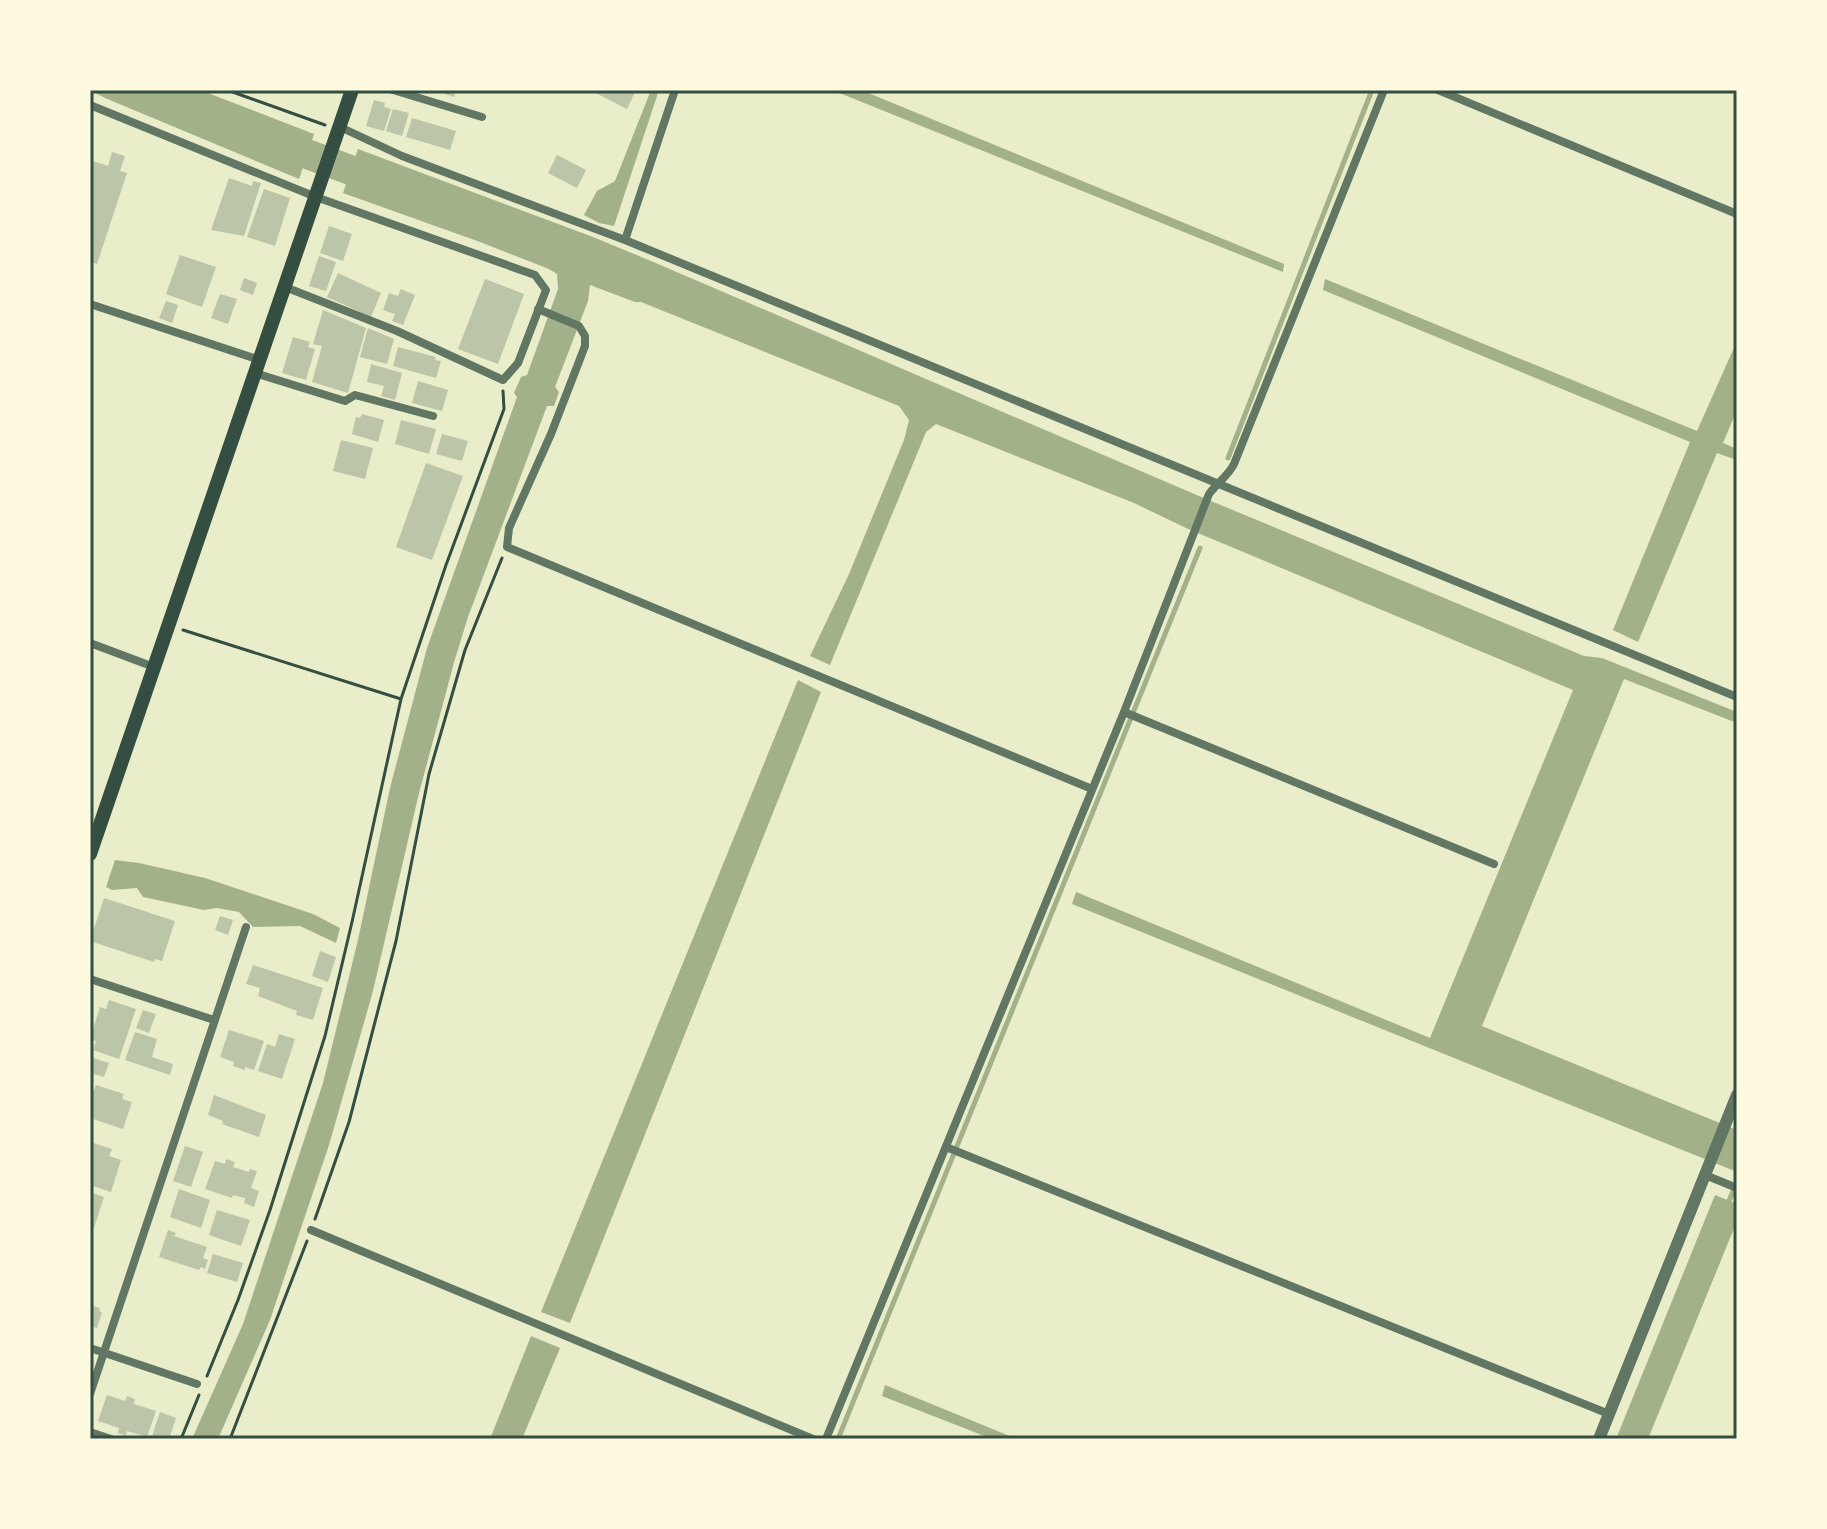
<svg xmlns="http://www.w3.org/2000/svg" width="1827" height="1529" font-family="Lato,sans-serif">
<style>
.water{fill:#a3b18a}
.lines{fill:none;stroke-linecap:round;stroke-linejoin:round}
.stream{stroke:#a3b18a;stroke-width:5}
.river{stroke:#a3b18a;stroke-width:30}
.building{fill:#bcc5a7}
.path{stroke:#344e41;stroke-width:3}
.minor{stroke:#617663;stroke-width:8}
.tertiary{stroke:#617663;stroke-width:12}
.secondary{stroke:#344e41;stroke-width:14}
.neatline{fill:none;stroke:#344e41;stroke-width:3}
</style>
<rect width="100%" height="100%" fill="#e9edc9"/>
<!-- water -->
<path class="water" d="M90,90H200L314,134L299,179L105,98Z
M651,90H659L614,226L599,223L584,215L597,191L615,181Z
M832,90H861L1284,264L1283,272Z
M358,149L593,237L651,261L1199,496L1584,656L1602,658L1737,712V723L1624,679L1482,1026L1737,1130V1172L1072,904L1076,892L1430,1038L1573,690L1186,528L1134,503L936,424L926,432L830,665L810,656L849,574L904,440L909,420L899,406L641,302H635L590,285L588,301L555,387L559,392L554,406H547L468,617L455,659L419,793L373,991L329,1145L270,1320L218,1439H192L243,1324L323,1083L358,940L390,788L427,648L517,397L514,393L521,377L527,375L558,289L557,274L549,269L480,242L343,193Z
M1325,279L1697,431L1737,341V410L1723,443L1737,449V460L1717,453L1638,642L1613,630L1690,442L1323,290Z
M798,680L821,692L570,1323L541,1312Z
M115,860L139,863L205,878L313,914L340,928L336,943L300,926L253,927L239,912L217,908L204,910L143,897L137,888L112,890L106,887Z
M1715,1195L1737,1204V1221L1648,1439H1616Z
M531,1336L560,1348L522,1439H490Z
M885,1385L1017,1439H992L882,1396Z"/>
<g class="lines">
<!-- stream -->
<path class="stream" d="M1228,458L1372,90
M1729,1201L1737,1182
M838,1439L1200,548"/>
<!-- river -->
<path class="river" d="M272,141L388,184"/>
</g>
<!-- building -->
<path class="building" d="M434,90H456L454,97Z
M590,90H636L627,109Z
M374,100L385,103L384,107L391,109L384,131L366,126Z
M393,109L409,113L402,136L386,131Z
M412,118L456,131L450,150L406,137Z
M112,152L125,156L120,171L127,173L97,264L90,262V160L108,166Z
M557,155L586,170L577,188L548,173Z
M229,178L252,186L253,181L261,183L244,236L211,230Z
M264,189L290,198L275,246L247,237Z
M329,226L352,234L343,261L320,253Z
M180,255L216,267L202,307L166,294Z
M319,256L336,262L326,291L309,286Z
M338,273L381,293L371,317L327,297Z
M244,278L257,283L253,295L240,290Z
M485,279L524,294L498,364L458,349Z
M401,289L415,295L403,325L392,321L395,314L383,310L389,293L398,296Z
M220,294L237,299L228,324L211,318Z
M166,301L178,305L172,323L159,318Z
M323,310L366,328L348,393L312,382L322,346L313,344Z
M368,328L394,339L387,364L360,357Z
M293,337L310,342L308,347L315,349L306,380L282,373Z
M398,347L436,357L435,360L441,361L436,378L393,366Z
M371,364L402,373L395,400L381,396L384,386L367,382Z
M418,381L448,390L442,411L412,403Z
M362,414L384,420L378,442L352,434L356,417L360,418Z
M401,420L436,429L429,454L395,444Z
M442,434L468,441L462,461L436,454Z
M341,440L373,448L365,479L333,471Z
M426,463L463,476L432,560L396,547Z
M104,898L175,921L162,961L155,959L154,962L90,941Z
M220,916L233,920L228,935L215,930Z
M320,951L336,957L328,982L312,976Z
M253,965L323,988L313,1020L296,1015L297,1011L258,996L260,988L246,984Z
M109,1000L136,1009L119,1059L93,1050L96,1041L90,1039L100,1007L106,1009Z
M143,1010L156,1014L149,1033L136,1028Z
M229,1030L264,1041L254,1070L245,1067V1070L233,1066L234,1062L220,1057Z
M135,1032L157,1039L152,1057L173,1064L170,1075L125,1060Z
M279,1034L295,1039L282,1079L258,1071L267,1044L275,1047Z
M90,1057L109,1063L104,1077L90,1073Z
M96,1085L124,1094L122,1099L132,1102L123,1129L90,1118V1101Z
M214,1095L266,1115L259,1137L222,1124L223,1121L208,1115Z
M90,1142L112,1149L109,1156L121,1160L111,1192L90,1185Z
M185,1146L203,1152L191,1187L173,1181Z
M226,1159L235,1162L233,1167L249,1172L250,1169L257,1171L251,1188L259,1191L254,1207L244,1203L245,1198L233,1195L232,1198L205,1189L215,1161L225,1164Z
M179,1189L210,1200L201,1228L170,1217Z
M90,1192L104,1197L91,1237H90Z
M217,1210L250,1220L241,1246L209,1235Z
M168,1230L176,1233L174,1236L207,1247L203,1258L208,1260L205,1269L201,1267L199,1270L159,1257Z
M213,1254L243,1263L237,1282L207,1273Z
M90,1305L100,1308L99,1311L102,1312L97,1328L93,1327L92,1330L90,1329Z
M107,1395L125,1401L127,1396L135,1399L134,1404L156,1411L147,1437L127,1431L126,1436L118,1433L119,1428L98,1421Z
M160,1412L176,1418L169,1439H151Z"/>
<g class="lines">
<!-- path -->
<path class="path" d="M227,90L325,125
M183,630L401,699
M315,1219L349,1122L396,941L429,774L465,650L502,558
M207,1376L238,1300L270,1210L325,1036L352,922L401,699L446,565L504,409L503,391
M181,1439L199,1395
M230,1439L307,1241"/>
<!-- minor -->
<path class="minor" d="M393,90L482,117
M1438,90L1737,214
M90,105L316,197L535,275L546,290L518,363L503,380L397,331L285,287
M340,127L402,156L625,240L1737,697
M625,240L675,90
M90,304L260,360
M538,309L579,326L585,336V346L551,434L509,528L507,547L1092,789
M255,373L345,401L355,395L433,416
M90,643L154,667
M1124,712L1494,864
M90,979L214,1020
M946,1147L1609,1414
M1705,1175L1737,1188
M311,1230L813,1439
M90,1348L197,1384
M90,1394L246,927
M90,1432L111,1439
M826,1439L1124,712L1209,494C1217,483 1228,476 1234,464L1384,90"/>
<!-- tertiary -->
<path class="tertiary" d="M1599,1439L1737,1095"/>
<!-- secondary -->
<path class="secondary" d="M90,854L352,90"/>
</g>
<!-- border -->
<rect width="1827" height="1529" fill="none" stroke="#fefae0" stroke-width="184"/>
<rect x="92" y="92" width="1643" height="1345" class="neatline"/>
</svg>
